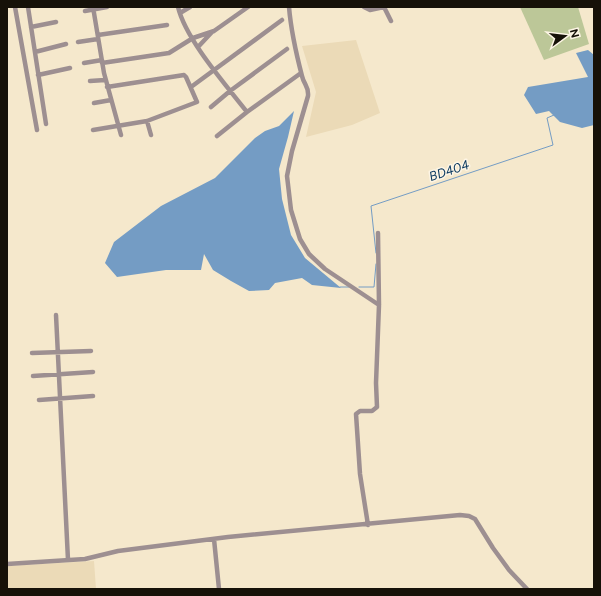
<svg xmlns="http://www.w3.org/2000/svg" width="601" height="596" font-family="Figtree,sans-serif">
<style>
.built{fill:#ebdab7}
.green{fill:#bcc798}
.water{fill:#749cc4}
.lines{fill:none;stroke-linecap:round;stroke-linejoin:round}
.stream{stroke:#749cc4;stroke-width:1}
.street{stroke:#9d8f91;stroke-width:4.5}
.labels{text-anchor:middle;stroke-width:3;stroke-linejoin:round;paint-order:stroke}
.water-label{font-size:13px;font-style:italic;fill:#09385f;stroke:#fdf5e5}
</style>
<rect width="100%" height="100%" fill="#f5e8cc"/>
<!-- built -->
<path class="built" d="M356,40L380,113L352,125L306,137L316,92L302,46Z
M94,561L96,589H7V566Z"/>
<!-- green -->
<path class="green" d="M520,7H578L589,44L544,60Z"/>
<!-- water -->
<path class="water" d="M588,50L594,55V125L582,128L560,122L549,111L536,114L524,95L528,87L588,77L576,53Z
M294,111L288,137L279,169L282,199L291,235L305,258L341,288L312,285L302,278L275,283L269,290L249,291L231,281L213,270L204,254L201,270H166L117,277L105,263L114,242L161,206L215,178L255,138L265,131L279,126Z"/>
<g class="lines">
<!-- stream -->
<path class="stream" d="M376,253L371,206L553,145L547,118L554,115
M340,287H349
M359,287H374L376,264"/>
<!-- street -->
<path class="street" d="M15,7L37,130
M28,7L46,124
M93,7L104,73L121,135
M178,7C186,40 226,85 247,112
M289,7C291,31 296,53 302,76C304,85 309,86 308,96L292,151L287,176L291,210L300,239L309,254L325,269L379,305
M364,7L370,10L384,7
M384,7L391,21
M85,11L107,7
M180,13L190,7
M31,27L56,22
M98,35L167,25
M78,42L98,39
M198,47L212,32
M35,52L66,44
M84,63L102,60
M102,63L169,53L193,38L214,31L248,7
M38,75L70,68
M90,81L105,80
M191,87L282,20
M94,103L111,100
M211,107L230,91L287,49
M147,121L151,135
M93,130L147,121L197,102L186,77L184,75L107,87
M217,136L247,112L301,73
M56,315L68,560
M32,353L91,351
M33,376L93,372
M39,400L93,396
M368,525L360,474L356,414L360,411H372L377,407L376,383L379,305L378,233
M214,539L219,589
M7,564L85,559L118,551L228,537L460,515L469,516L475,519L493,548L509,570L527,589"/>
</g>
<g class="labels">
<!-- water labels -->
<g class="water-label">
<text transform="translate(449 170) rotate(-18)" y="5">BD404</text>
</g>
</g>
<!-- border -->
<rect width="601" height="596" fill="none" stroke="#161108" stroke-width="16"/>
<!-- north arrow -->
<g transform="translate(565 36) rotate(75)" stroke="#fdf5e5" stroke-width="3" paint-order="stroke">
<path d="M0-3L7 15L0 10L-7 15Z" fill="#161108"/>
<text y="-6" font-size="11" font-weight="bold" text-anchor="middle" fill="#161108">N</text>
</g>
</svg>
